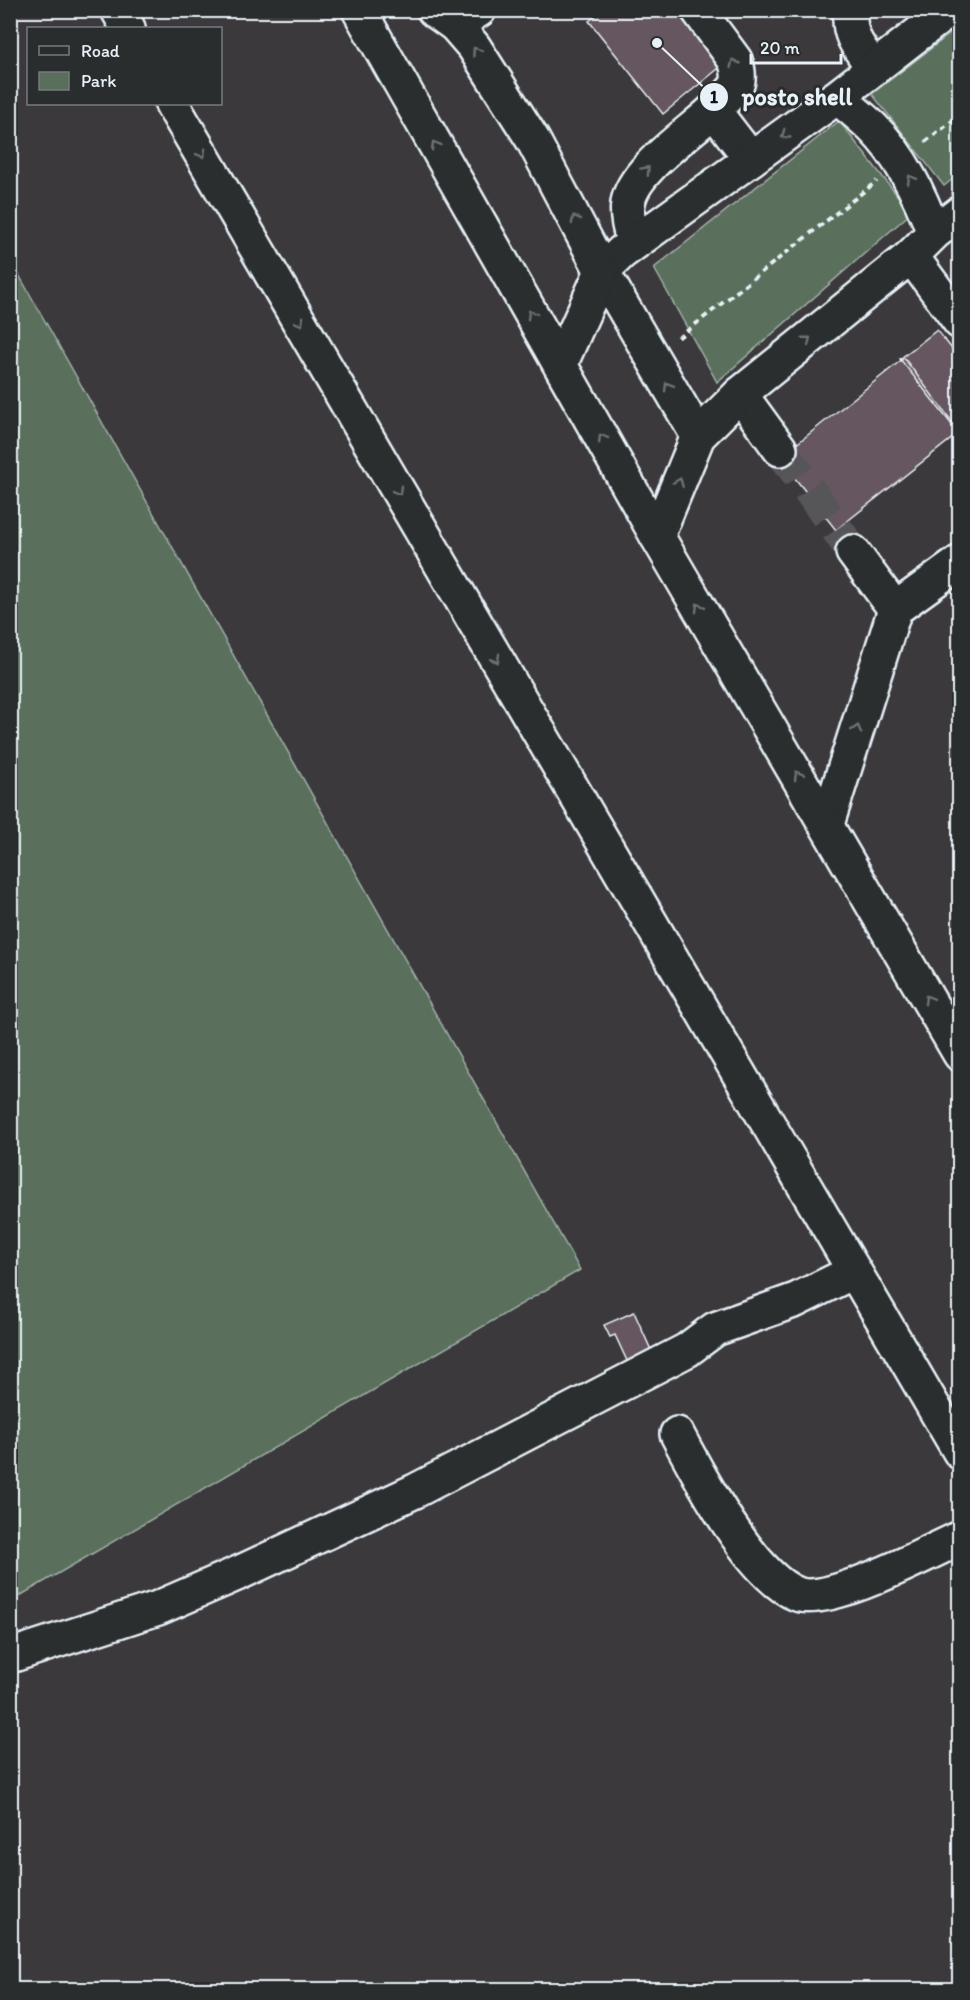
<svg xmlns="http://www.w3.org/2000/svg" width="970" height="2000" font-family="Itim,sans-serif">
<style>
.green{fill:#5a6f5b;stroke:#a1b0aa;stroke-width:1.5}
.building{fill:#655660;stroke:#e8f1f8;stroke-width:1.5}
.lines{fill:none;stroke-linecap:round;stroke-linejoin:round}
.minor-tunnel{stroke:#565559;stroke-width:33;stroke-dasharray:33 16;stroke-linecap:butt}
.minor-casing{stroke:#e8f1f8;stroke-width:38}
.major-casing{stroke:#e8f1f8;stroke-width:38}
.highway-casing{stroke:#e8f1f8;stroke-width:38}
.path{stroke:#e8f1f8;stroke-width:4;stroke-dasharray:6 4.5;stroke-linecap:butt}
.minor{stroke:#2a2d2e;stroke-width:33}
.major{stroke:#2a2d2e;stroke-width:33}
.highway{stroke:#2a2d2e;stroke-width:33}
.oneway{stroke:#6c7275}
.leader{fill:none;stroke:#e8f1f8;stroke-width:2}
.callout-dot{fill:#e8f1f8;stroke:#2a2d2e;stroke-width:2}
.mark-label{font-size:18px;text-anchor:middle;font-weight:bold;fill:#111}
.callout-label{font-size:24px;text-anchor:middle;font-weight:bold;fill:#e8f1f8;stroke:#2a2d2e;stroke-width:6;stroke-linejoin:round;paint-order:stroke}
</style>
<rect width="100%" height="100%" fill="#3c393d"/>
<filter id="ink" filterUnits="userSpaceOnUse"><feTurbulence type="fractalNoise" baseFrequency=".0167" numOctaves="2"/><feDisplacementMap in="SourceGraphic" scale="12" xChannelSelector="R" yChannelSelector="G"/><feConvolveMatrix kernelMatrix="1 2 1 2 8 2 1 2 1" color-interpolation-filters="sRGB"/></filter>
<g filter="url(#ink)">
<!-- green -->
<path class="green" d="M959,27V174L944,186L872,94Z
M839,121L911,213L717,382L654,268Z
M10,259L580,1270L11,1601H10Z"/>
<!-- building -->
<path class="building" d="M603,10H682L724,64L663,114L589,21Z
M937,330L960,359V435L900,359Z
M904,358L960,432L836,530L779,458Z
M634,1312L651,1350L647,1352L651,1361L628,1363L615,1335L610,1337L604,1325Z"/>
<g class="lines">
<!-- minor-tunnel -->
<path class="minor-tunnel" d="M780,449L853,552"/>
<!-- minor casing -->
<g class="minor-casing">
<path id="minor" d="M851,10C846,34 860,49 873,67
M455,25L479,10
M714,111L751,159
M634,243C630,230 626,217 628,203C633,167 699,128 724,100C727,96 733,91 736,87C740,78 738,68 735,60L698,10
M911,256L960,322
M740,394L780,449
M853,552L895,609
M827,824L895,609L960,562
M677,1434C699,1476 752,1577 797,1594C829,1606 927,1553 960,1538
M10,1656L158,1608L241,1572L415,1491L687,1350L715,1329L796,1300L853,1272"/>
</g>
<!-- major casing -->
<g class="major-casing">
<path id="major" d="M434,10L455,25L474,47L533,140L602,271L698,436
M837,97C849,107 862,117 873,128C902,157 920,195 934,233
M602,271L622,252L837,97L949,10
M657,536L698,436L740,394L911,256L934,233L960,213"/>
</g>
<!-- highway casing -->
<g class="highway-casing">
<path id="highway" d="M118,10L128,28
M359,10L657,536L960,1054
M172,104L960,1452
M560,365L602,271"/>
</g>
<!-- path -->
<path class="path" d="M925,142L960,115
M678,338L877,181"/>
<!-- minor -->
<use href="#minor" class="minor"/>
<!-- major -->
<use href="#major" class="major"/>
<!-- highway -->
<use href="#highway" class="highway"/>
</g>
<!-- one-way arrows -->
<defs><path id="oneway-chevron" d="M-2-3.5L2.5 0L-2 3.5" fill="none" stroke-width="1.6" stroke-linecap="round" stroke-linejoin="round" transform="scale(1.5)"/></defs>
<g class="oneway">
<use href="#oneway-chevron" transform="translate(476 51) rotate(-125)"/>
<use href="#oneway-chevron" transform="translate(734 63) rotate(-115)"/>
<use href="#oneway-chevron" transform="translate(785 135) rotate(144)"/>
<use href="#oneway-chevron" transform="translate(435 145) rotate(-120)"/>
<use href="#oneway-chevron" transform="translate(202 154) rotate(60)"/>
<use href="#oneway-chevron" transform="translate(646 170) rotate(-47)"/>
<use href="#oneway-chevron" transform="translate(911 179) rotate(-120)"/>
<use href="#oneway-chevron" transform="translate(575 219) rotate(-118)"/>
<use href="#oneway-chevron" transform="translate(531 314) rotate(-120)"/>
<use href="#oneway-chevron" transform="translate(300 322) rotate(60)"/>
<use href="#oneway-chevron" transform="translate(807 340) rotate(-39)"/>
<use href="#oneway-chevron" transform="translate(668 386) rotate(-121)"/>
<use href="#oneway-chevron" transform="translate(602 438) rotate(-120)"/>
<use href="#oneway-chevron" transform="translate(679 482) rotate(-68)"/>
<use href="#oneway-chevron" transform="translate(398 491) rotate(60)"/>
<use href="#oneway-chevron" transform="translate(699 607) rotate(-120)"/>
<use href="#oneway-chevron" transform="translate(496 659) rotate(60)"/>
<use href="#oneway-chevron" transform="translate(857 729) rotate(-73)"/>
<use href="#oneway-chevron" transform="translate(798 775) rotate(-120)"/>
<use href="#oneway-chevron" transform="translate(928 999) rotate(-120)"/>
</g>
</g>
<!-- callouts -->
<path class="leader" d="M657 43L714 97"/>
<g class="callout-dot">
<circle cx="657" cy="43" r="6"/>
<circle cx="714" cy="97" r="15"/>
</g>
<g class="mark-label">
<text x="714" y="103">1</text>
</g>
<g class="callout-label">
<text x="797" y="105">posto shell</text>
</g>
<!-- margin -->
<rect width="970" height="2000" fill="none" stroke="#2a2d2e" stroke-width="36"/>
<rect x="18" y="18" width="934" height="1964" fill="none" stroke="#e8f1f8" stroke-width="2" filter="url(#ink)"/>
<!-- legend -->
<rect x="27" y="27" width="195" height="78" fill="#2a2d2e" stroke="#767b7f" stroke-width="1.5"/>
<rect x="39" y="46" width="30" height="9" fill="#2a2d2e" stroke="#767b7f" stroke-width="1.5"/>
<text x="81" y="57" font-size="18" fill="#e8f1f8">Road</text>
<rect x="39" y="72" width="30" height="18" fill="#5a6f5b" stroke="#767b7f" stroke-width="1.5"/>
<text x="81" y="87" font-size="18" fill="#e8f1f8">Park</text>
<!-- scale -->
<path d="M751 54v9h90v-9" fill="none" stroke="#e8f1f8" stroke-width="3"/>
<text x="760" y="54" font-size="18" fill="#e8f1f8" stroke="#2a2d2e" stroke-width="4.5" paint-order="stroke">20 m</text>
</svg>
